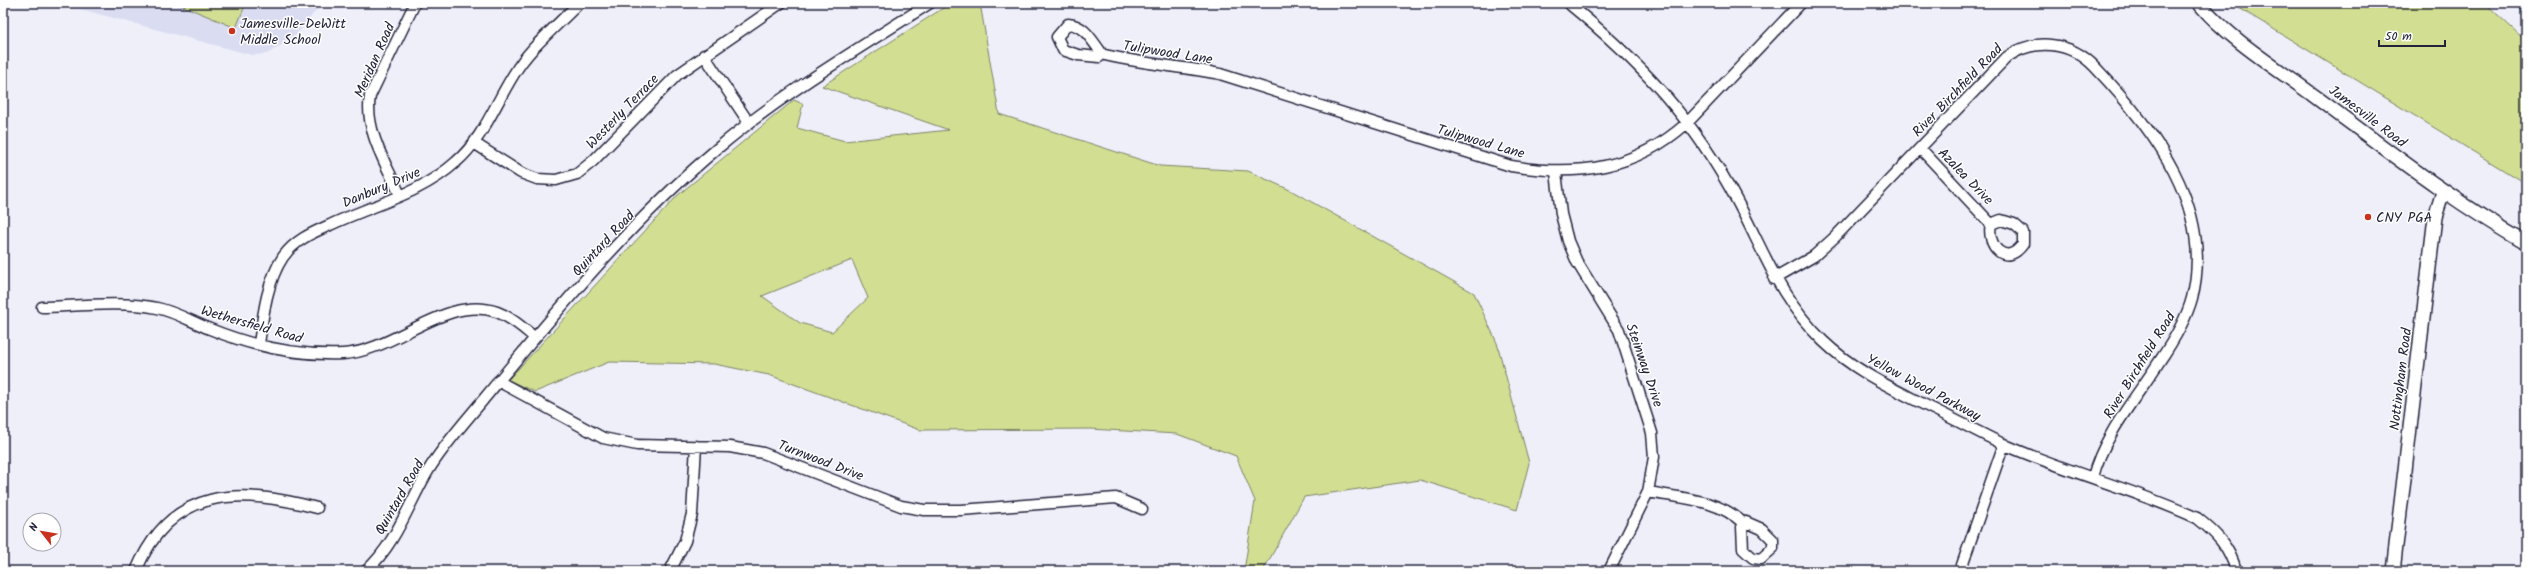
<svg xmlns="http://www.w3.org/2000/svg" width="2529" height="574" font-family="Kalam,sans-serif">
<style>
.built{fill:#dadcf1}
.green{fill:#d2df92;stroke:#7a8066;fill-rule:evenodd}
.water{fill:#88cae9;stroke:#5f87a3}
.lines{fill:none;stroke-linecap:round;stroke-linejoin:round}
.street-casing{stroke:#22223b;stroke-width:13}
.secondary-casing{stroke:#22223b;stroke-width:16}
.street{stroke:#fff;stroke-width:10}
.secondary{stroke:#fff;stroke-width:13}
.poi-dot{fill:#c8321e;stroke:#fff;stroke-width:1.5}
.labels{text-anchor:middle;stroke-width:3;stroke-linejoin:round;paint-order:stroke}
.poi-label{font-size:14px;fill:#22223b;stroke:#fff;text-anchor:start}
.street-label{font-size:14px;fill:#22223b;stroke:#fff}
</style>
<rect width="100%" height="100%" fill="#eeeff9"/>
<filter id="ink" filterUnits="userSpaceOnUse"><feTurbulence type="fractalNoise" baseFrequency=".025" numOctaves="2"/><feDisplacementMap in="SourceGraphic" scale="8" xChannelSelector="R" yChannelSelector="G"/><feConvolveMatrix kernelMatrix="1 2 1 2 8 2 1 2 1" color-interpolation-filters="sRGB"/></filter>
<g filter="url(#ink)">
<!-- built -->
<path class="built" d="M3,3H322L295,36L267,54L252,55L80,9Z"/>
<!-- green -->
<path class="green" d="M176,3H246L236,28Z
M951,3H980L999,114L1160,166L1248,171L1292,191L1474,293L1497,343L1529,463L1517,510L1420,480L1304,497L1263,571H1244L1255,501L1236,456L1177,434L1090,429L920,430L769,375L714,364L609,362L535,392L508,380L678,195L794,100L803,104L797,128L845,141L949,130L822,86ZM852,260L868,298L832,332L800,323L762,296Z
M2231,3H2485L2526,41V184Z"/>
<!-- water -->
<path class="water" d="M2517,3H2526V19Z"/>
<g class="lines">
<!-- street casing -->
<g class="street-casing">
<path id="street" d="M1568,3C1639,61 1694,119 1737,201C1765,253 1779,298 1823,341C1852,369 1888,386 1923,404C1950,417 1976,431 2003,444C2066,472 2134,489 2197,518C2216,533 2230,547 2236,571
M1068,24C1084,25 1091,39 1100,51L1099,57L1078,55L1063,50L1057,37Z
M1101,54C1140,64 1180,66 1220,74L1511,166C1578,177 1636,169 1687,123L1801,3
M704,55L749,123
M474,143L521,173L537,179L556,180L577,174L593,161L677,75L781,3
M1920,148L1991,224
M1556,172L1561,214L1568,241L1577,262L1619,330L1652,433L1654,457L1648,492L1609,571
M400,195C387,165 364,130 370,96L415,3
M2001,220L2014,224L2023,232V244C2006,268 1986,246 1991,224Z
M1774,279L1814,256L1835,237L2007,57C2035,37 2071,42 2095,67C2153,128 2215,208 2192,298C2186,321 2172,343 2159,362C2136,398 2103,436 2093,477
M42,307C75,306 124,301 157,308C176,312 192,322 210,329C252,346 298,356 343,354C396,351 446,294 497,312C511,317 523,328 534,337
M259,344C263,315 267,281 283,257C295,240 312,233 330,225C372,205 421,194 456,162C483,139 495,104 514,74C530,47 557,26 579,3
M498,381L603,438L637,445L730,447L763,453L901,506L924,510H961L1116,498L1142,509
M1648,492C1680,498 1718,499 1743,523
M1746,522L1762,529L1773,540V548L1761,559L1753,558L1743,549L1742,527Z
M136,571C172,485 239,488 317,508
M366,571C396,544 408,505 428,471C443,446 464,423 483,400C555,313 631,221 718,148C783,93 858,49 930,3
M670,571L685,541L692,514L696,446
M1960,571L2004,444"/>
</g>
<!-- secondary casing -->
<g class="secondary-casing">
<path id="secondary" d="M2199,3C2231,41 2277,68 2317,98C2385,148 2452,201 2526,243
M2393,571L2435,217L2443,192"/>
</g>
<!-- street -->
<use href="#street" class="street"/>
<!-- secondary -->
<use href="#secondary" class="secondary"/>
</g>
</g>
<!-- markers -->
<g class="poi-dot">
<circle cx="232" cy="31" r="4"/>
<circle cx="2368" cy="217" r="4"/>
</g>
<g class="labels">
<!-- poi labels -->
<g class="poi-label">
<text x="240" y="28">Jamesville-DeWitt<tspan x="240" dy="16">Middle School</tspan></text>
<text x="2376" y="222">CNY PGA</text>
</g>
<!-- street labels -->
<g class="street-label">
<text transform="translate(1168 52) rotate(9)" y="5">Tulipwood Lane</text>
<text transform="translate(374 60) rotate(-66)" y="5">Meridan Road</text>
<text transform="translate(1957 90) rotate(-46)" y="5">River Birchfield Road</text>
<text transform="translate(622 111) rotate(-46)" y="5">Westerly Terrace</text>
<text transform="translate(2368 116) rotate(37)" y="5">Jamesville Road</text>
<text transform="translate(1481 141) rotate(16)" y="5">Tulipwood Lane</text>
<text transform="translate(1966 176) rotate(46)" y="5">Azalea Drive</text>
<text transform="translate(381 187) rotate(-23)" y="5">Danbury Drive</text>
<text transform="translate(603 243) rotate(-47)" y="5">Quintard Road</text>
<text transform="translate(252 324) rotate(16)" y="5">Wethersfield Road</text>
<text transform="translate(1645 365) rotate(71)" y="5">Steinway Drive</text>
<text transform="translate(2139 365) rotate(-58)" y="5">River Birchfield Road</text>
<text transform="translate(2400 379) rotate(-83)" y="5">Nottingham Road</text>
<text transform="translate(1924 387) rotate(28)" y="5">Yellow Wood Parkway</text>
<text transform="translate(821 460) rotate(21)" y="5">Turnwood Drive</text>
<text transform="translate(399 497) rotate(-60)" y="5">Quintard Road</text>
</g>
</g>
<!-- margin -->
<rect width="2529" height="574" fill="none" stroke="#fff" stroke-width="16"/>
<rect x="8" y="8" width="2513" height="558" fill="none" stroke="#22223b" stroke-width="1.5" filter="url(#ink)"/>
<!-- north arrow -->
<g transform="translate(42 532) rotate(301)"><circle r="19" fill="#ffffff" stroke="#a7a7b1"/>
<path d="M0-3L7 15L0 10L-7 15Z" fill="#c8321e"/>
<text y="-6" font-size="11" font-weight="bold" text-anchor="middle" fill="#22223b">N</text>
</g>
<!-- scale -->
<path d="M2379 40v6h66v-6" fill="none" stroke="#22223b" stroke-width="2"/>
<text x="2385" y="40" font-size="12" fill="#22223b" stroke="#ffffff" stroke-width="3" paint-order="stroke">50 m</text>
</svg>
